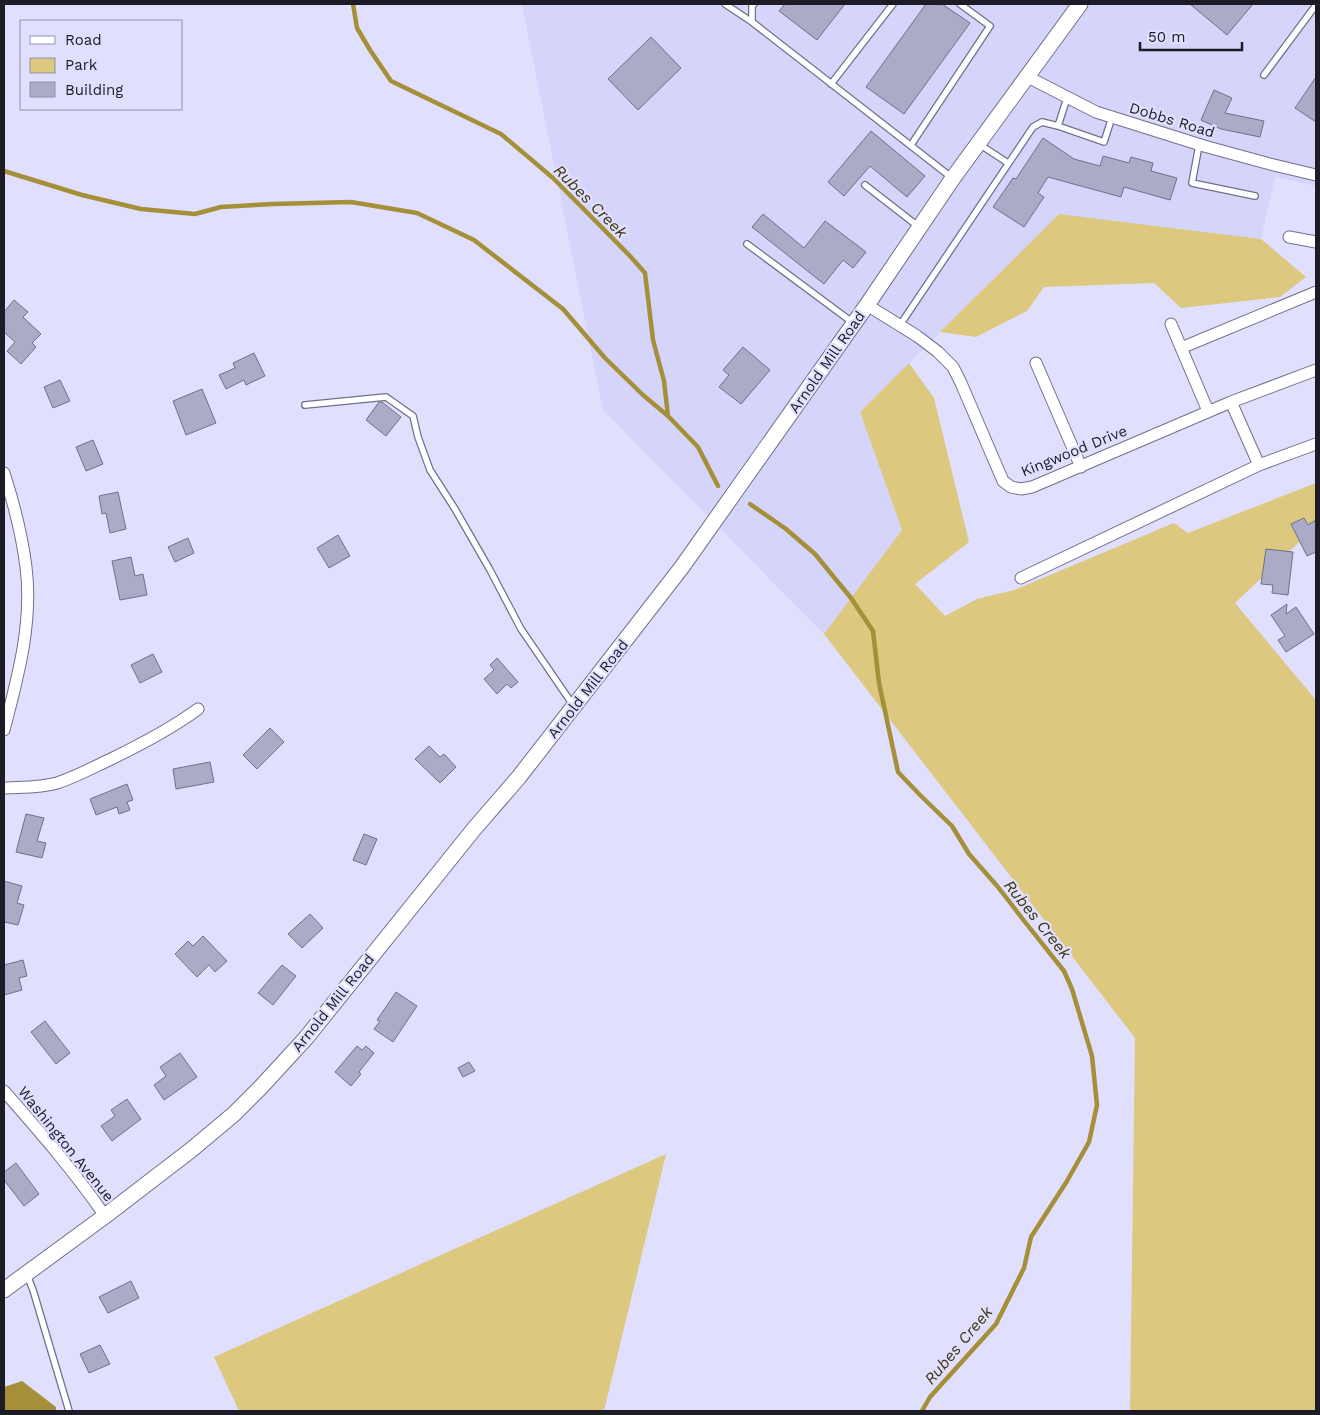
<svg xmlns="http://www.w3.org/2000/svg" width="1320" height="1415" font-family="'Work Sans',sans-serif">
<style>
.built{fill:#d5d4fa}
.green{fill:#dcc87e}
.water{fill:#a68f39}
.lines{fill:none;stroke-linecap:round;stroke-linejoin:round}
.stream{stroke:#a68f39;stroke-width:4.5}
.building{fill:#abaac7;stroke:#71708b}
.service-casing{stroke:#71708b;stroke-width:8}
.minor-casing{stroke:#71708b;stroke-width:13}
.secondary-casing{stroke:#71708b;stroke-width:17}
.service{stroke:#fff;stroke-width:5.5}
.minor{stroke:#fff;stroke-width:11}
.secondary{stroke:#fff;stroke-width:15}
.labels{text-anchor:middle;stroke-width:4.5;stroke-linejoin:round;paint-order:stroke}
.street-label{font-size:15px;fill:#1c1b26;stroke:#e0dffe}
.water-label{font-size:16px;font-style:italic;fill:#3e340f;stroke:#e0dffe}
</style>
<rect width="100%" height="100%" fill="#e0dffe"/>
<!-- built -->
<path class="built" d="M522,4H1316V186L1275,177L1261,239L1059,214L860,412L902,530L824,634L603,410Z"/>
<!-- green -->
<path class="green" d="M1059,214L1261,239L1306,277L1280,297L1181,308L1154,283L1044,287L1027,311L976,337L940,332Z
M909,363L934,398L969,542L915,584L945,616L977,599L1014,590L1174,523L1188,533L1316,483V526L1235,603L1316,700V1411H1130L1135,1038L824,634L902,530L860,412Z
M666,1154L604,1411H239L214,1357Z"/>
<!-- water -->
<path class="water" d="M22,1381L56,1407V1411H4V1387Z"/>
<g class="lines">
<!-- stream -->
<path class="stream" d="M353,4L357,28L370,50L391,81L501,134L553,178L630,256L645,273L653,340L664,381L668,416
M4,171L82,195L141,209L195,214L221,207L273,204L351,202L417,213L474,240L563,309L605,358L643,395L668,416L698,447L718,486
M750,504L786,529L815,554L851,598L873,631L879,683L898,772L920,795L952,826L969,854L998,887L1025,922L1064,971L1072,989L1092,1056L1097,1105L1089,1142L1067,1181L1031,1237L1024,1268L996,1324L930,1397L922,1411"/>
</g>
<!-- building -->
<path class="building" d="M785,4H845L817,40L779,11Z
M926,4H942L970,23L904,114L866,87Z
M1190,4H1253L1227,35Z
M651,37L681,68L638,110L608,79Z
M1316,77V122L1295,108Z
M1214,90L1232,98L1225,113L1264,121L1260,137L1221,129L1201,120Z
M871,131L925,176L907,197L870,166L844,196L828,182Z
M1043,138L1074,159L1100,166L1103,156L1129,163L1131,157L1153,163L1151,171L1177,178L1170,200L1124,187L1121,197L1048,177L1038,193L1044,197L1024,227L993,207L1013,178L1016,179Z
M763,214L804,248L825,221L866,252L853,268L843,260L824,284L752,227Z
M14,300L28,312L23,317L41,334L32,343L36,347L21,364L7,351L15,342L4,332V312Z
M743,347L770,370L741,404L719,387L729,375L723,370Z
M254,353L265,376L246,385L244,380L226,389L219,375L235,368L233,363Z
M60,380L70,401L53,408L44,387Z
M202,389L216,423L186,435L173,401Z
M379,402H382L401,417L386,436L366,420Z
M93,440L103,464L86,471L76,447Z
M118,492L126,529L110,533L106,513L102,514L99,496Z
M1304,518L1308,525L1316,520V552L1307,556L1291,524Z
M338,535L350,556L329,568L317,548Z
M188,538L194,553L175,562L168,547Z
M1266,549L1293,552L1288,595L1272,593L1273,585L1261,584Z
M131,557L135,576L143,574L147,595L120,600L112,561Z
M1287,604L1286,614L1296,607L1314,634L1286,652L1278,640L1285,636L1271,615Z
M153,654L162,672L140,683L131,665Z
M497,658L518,682L511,688L507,684L497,694L484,679L494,670L490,665Z
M270,728L284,742L257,769L243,755Z
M429,746L440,757L444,754L456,767L440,783L415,759Z
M210,762L214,782L176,789L173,769Z
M127,784L133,800L127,802L130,810L119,814L117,807L96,815L90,799Z
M26,814L44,818L37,841L46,843L42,858L16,852Z
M364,834L377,839L366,865L353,860Z
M4,881L22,886L17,903L24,905L18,925L4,922Z
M310,914L323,928L302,948L288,934Z
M203,936L227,961L215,972L209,965L197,977L175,954L188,941L193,946Z
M23,960L27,976L19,978L22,990L4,995V965Z
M282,965L296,976L273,1005L258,993Z
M396,992L417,1006L393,1042L374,1029L380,1021L377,1020Z
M45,1021L70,1053L56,1064L31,1032Z
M357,1046L362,1050L366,1046L374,1053L359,1072L361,1074L351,1086L335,1072Z
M180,1053L197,1077L164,1100L154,1085L166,1076L160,1067Z
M469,1062L475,1071L463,1077L458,1068Z
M127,1099L141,1119L112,1141L101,1126L115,1116L111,1110Z
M16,1163L39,1194L24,1206L4,1180V1172Z
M131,1281L139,1298L108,1313L99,1297Z
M100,1345L110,1364L89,1373L80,1354Z"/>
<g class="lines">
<!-- service casing -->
<g class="service-casing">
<path id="service" d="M725,4L752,22
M754,4L752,6V22L951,177
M1264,75L1316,5
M831,84L893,4
M1067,98L1058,126L1104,142L1112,117
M979,144L1008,163
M911,145L990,26L960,4
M1199,145L1192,183L1255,196
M865,185L919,227
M747,244L852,322
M900,325L1033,127L1042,122L1058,126
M305,405L386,397L413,416L418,437L430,470L455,509L490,570L521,629L573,705
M27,1275L33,1290L69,1411"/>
</g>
<!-- minor casing -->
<g class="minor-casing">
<path id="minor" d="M1026,76L1096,112L1204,146L1270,164L1316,175
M1289,237L1316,242
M867,305L917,336L938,352L953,367L961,383L1003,481L1011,487L1021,489L1032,487L1231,402L1316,370
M1171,324L1208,411
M1181,348L1316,292
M1036,363L1081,467
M1231,402L1259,465
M4,473C14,504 22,535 26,567C33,622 18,677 4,730
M1021,578L1259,465L1316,444
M4,788C21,787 40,788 57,783C75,777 92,768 109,760C140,745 171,729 198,709
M4,1091C39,1131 75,1172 105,1216"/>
</g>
<!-- secondary casing -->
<g class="secondary-casing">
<path id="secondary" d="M4,1290L105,1216L191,1150L234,1114L261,1087L306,1038L474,829L519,777L682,567L867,305L953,178L1080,4"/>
</g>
<!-- service -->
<use href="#service" class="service"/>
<!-- minor -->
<use href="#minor" class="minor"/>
<!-- secondary -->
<use href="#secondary" class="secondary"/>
</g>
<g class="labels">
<!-- street labels -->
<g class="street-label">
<text transform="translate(1172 120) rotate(17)" y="5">Dobbs Road</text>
<text transform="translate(827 362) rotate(-55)" y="5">Arnold Mill Road</text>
<text transform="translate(1074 451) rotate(-22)" y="5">Kingwood Drive</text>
<text transform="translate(588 689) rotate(-52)" y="5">Arnold Mill Road</text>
<text transform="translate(333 1003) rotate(-51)" y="5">Arnold Mill Road</text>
<text transform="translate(66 1144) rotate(51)" y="5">Washington Avenue</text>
</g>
<!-- water labels -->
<g class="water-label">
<text transform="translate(591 201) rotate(45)" y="6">Rubes Creek</text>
<text transform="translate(1038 919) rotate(51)" y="6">Rubes Creek</text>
<text transform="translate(958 1345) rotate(-50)" y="6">Rubes Creek</text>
</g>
</g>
<!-- border -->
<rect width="1320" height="1415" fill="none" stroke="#1c1b26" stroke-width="10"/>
<!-- legend -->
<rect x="20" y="20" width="162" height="90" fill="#e0dffe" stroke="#9291a8"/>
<rect x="30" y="36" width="25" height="8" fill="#ffffff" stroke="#9291a8"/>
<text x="65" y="45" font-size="15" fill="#1c1b26">Road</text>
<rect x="30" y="58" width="25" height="15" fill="#dcc87e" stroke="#9291a8"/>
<text x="65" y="70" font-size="15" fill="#1c1b26">Park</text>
<rect x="30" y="82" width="25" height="15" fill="#abaac7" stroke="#9291a8"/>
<text x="65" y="95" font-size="15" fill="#1c1b26">Building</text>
<!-- scale -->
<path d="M1140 42v8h102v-8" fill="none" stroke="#1c1b26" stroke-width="2.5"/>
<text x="1148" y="42" font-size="15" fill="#1c1b26" stroke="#e0dffe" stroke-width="4" paint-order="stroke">50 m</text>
</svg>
